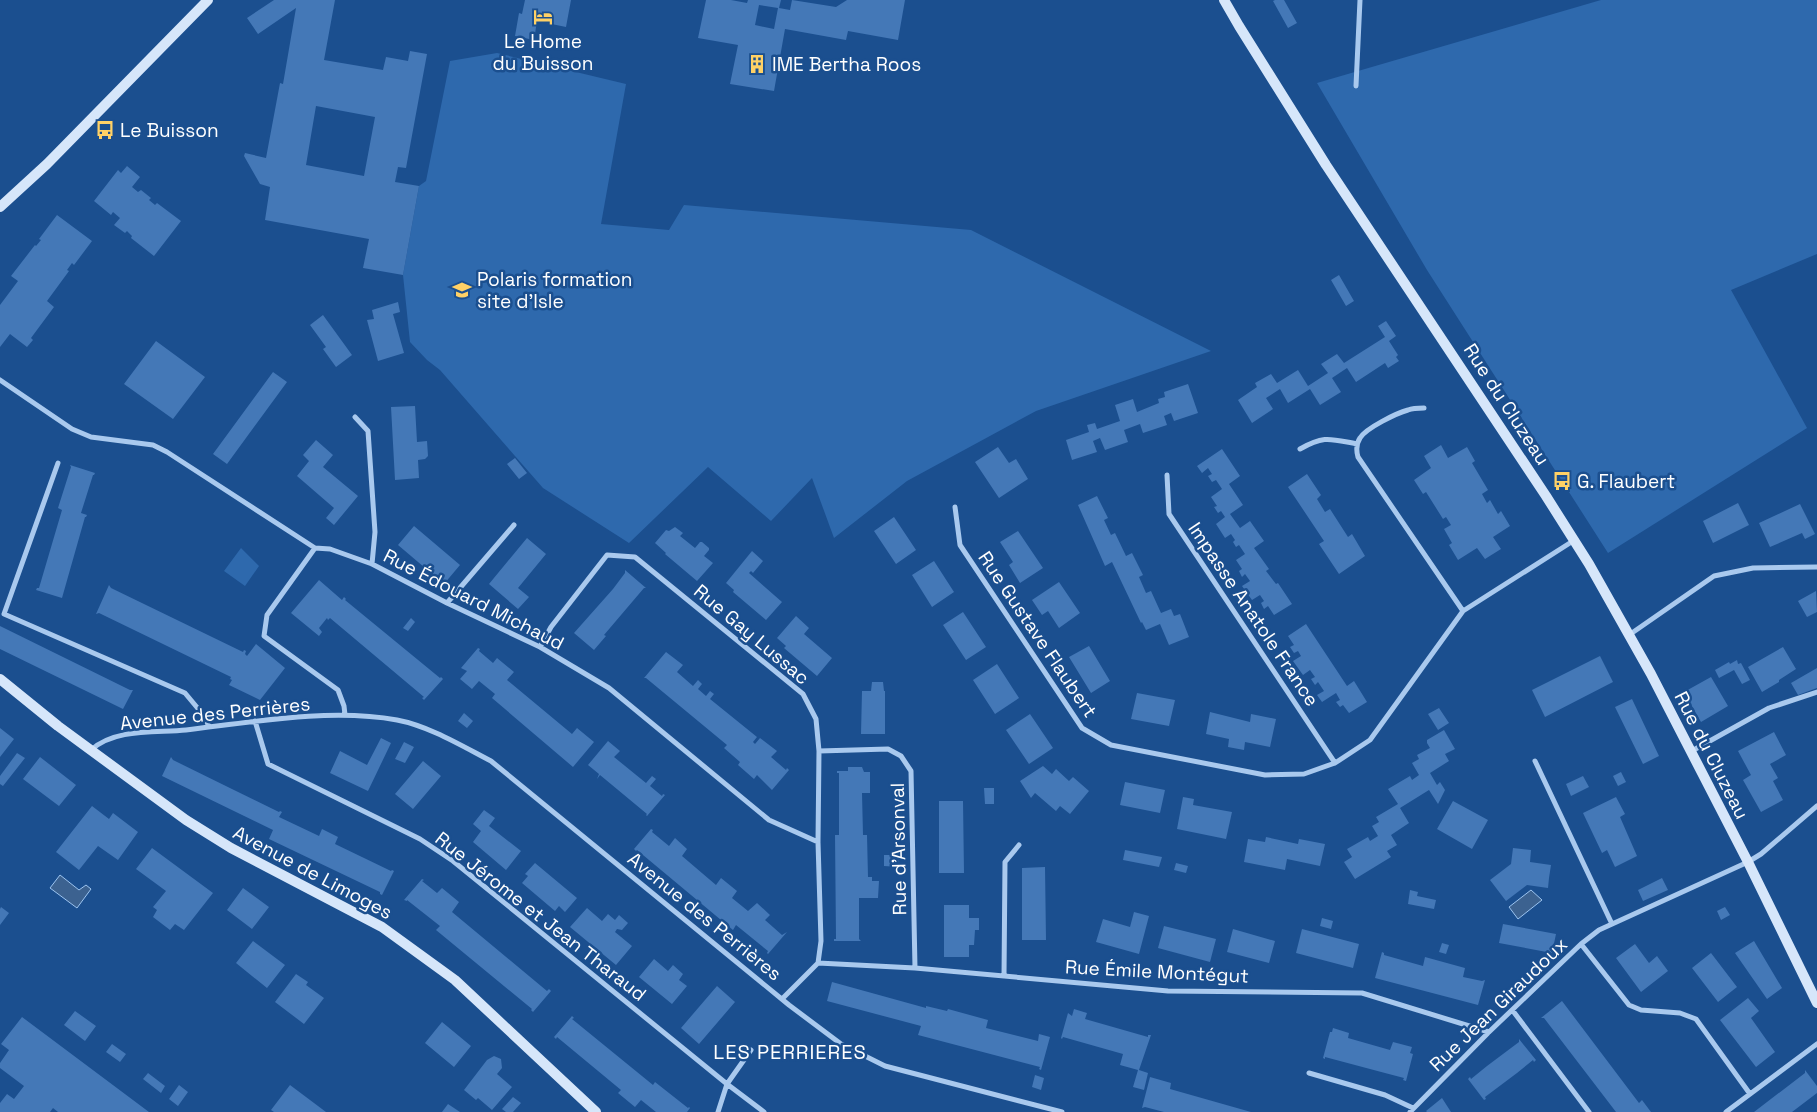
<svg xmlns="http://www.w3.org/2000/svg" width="1817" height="1112" font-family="'Space Grotesk',sans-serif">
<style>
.green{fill:#2e69ad}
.water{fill:#3c6290;stroke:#9cc4f0}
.building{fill:#4478b7;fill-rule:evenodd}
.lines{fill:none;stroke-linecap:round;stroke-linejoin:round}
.street{stroke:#a9c9ee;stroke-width:5}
.secondary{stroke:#d6e6fa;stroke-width:10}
.labels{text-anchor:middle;stroke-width:5;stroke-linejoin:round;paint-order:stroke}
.poi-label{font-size:19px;fill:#fff;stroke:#1b4f8f;text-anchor:start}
.street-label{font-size:19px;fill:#fff;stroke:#1b4f8f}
.neighbourhood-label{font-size:20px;letter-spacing:1px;fill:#fff;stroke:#1b4f8f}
</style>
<rect width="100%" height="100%" fill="#1b4f8f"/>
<!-- green -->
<path class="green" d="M1601,0H1817V254L1731,290L1807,428L1608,553L1427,270L1317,83Z
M497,53L626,84L601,224L669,230L684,205L971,230L1211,351L1036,411L907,481L834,538L812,478L771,521L708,467L629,543L543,488L440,370L427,360L410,342L403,275L419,186L426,181L450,61Z
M241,548L259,566L245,586L224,571Z"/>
<!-- water -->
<path class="water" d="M60,875L79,890L86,885L91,889L77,908L50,888Z
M1531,890L1542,900L1518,919L1509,907Z"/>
<!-- building -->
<path class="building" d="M274,0H335L324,60L383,70L386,57L408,61L410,51L427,54L406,168L398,167L395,182L419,186L403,275L363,268L369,239L265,220L270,187L260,184L244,156L245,153L266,158L280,83L283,84L296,8L258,34L247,18ZM316,106L375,117L364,176L306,165Z
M525,0H571L566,27L537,21L534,40L515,36L519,13L522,14Z
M706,0H731L747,3L748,0H781L779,8L790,10L792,0L836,7L847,0H905L898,40L848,31L846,40L785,29L774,91L730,84L738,45L698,38ZM759,5L778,8L774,29L755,25Z
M1275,0H1284L1297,23L1288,28L1273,1Z
M127,166L140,177L132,187L138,192L141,190L151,198L149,200L155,205L157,203L181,221L154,256L131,238L132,236L127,231L125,233L114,225L120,218L113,212L111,215L94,201L118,170L121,173Z
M57,215L92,241L74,265L72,263L67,270L69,271L47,301L54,307L31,338L33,340L27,347L10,334L0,347V305L18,281L11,276L35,245L36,246L41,240L39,239Z
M1339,275L1354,301L1346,306L1331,280Z
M398,302L400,312L393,314L404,353L378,361L367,320L374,319L372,310Z
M323,315L352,355L336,367L323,349L326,347L310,325Z
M1386,321L1396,336L1389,341L1398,355L1396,357L1399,361L1388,368L1385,363L1356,382L1347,368L1332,378L1341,392L1320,405L1310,389L1288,403L1280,389L1266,398L1273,409L1252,423L1238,400L1257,387L1255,383L1271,374L1277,383L1298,370L1308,386L1328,373L1321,364L1337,354L1344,363L1385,337L1378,326Z
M156,341L205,377L173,419L124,384Z
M273,372L287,382L227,464L213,454Z
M1188,384L1198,413L1174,421L1171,413L1164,416L1167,425L1143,433L1140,424L1124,430L1128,442L1105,450L1100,438L1093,441L1097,452L1072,460L1066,440L1089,432L1087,425L1095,423L1097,429L1120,421L1115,405L1133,399L1137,412L1159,403L1158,399L1165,397L1164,392Z
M415,406L417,442L427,441L428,456L425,459L418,460L419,478L395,480L391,407Z
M316,440L333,455L323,467L358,496L334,525L326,518L334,508L297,476L309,461L303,455Z
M1441,445L1448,458L1467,447L1475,461L1472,463L1488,490L1482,494L1487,503L1490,500L1498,514L1501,511L1510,526L1493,537L1501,549L1485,559L1477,548L1458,560L1449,545L1452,543L1444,529L1451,525L1446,517L1443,519L1426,492L1423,494L1414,480L1431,468L1424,456Z
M998,447L1009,463L1016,459L1028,479L999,498L975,462Z
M1222,449L1240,476L1229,484L1243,505L1230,514L1240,528L1250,521L1264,541L1254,548L1269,569L1266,571L1276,584L1278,583L1292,604L1274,615L1268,606L1264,609L1261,603L1264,601L1260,595L1252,600L1242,586L1250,581L1245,574L1242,577L1239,571L1242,569L1236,560L1245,554L1239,545L1236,547L1233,542L1235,540L1231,534L1225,538L1216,524L1225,517L1221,511L1218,513L1214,507L1217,506L1211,497L1222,489L1216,480L1212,482L1208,476L1212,474L1208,468L1202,473L1197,466Z
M515,458L527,473L519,479L507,464Z
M70,465L95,473L94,475H93L81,513L87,515L86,517H85L62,598L36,590L37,588H39L62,510L58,508L71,467Z
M1307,474L1321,495L1317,499L1325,512L1330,509L1348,537L1352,534L1365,556L1339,574L1319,544L1324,541L1288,487Z
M1097,496L1108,518L1104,520L1111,535L1115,533L1126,556L1132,553L1143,575L1139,577L1146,593L1151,591L1161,613L1171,609L1174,616L1180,614L1189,637L1169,645L1160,624L1146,630L1142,622L1141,623L1112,562L1105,566L1078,505Z
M1738,503L1749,525L1713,543L1703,521Z
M1800,504L1815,534L1805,539L1802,533L1770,547L1759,523Z
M894,517L916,550L896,564L874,531Z
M414,526L460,565L444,584L398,545Z
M675,527L683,533L680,536L695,548L700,542H702L709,548V550L704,556L713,563L697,581L665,554L666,553L655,543L666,530L669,531Z
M1018,531L1043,568L1020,583L1009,565L1013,562L1000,542Z
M527,538L546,554L518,588L529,597L518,609L489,584Z
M752,551L763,561L753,573L751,571L749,573L782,602L766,620L733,592L734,590L726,583Z
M934,561L954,592L932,607L912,575Z
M625,570L646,588H644L604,635L606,636L594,650L574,633L613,589L625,573Z
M319,580L342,600L344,597L346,599L345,600L440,678L441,677L443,679L424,700L422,698L424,697L330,618L328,620L327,618L319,628L322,632L319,636L291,613Z
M1059,582L1080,613L1059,628L1048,611L1042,615L1032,600Z
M109,585L111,588L243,652L244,650L246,651L245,654L247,656L256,644L285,668L260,700L229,685L232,680L230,679L231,677L99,613L96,614Z
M1816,591L1817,612L1807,617L1798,601Z
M963,612L986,647L966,660L943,625Z
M796,616L809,628L804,634L832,658L817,676L784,648L786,646L777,638Z
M411,618L415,622L408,631L403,628Z
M1306,624L1347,686L1354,681L1367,702L1349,713L1343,705L1340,707L1336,702L1340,700L1336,693L1322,702L1317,695L1324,691L1318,682L1315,685L1311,679L1315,677L1310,670L1303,675L1293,661L1301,656L1298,651L1294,653L1290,647L1294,645L1288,636Z
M0,626L130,690H133L123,709L0,649Z
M1089,646L1110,681L1091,693L1069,657Z
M1783,647L1796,669L1779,680V682L1762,692L1748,667Z
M478,648L480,649L479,651L493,663L497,658L514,672L507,680L572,734L577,728L594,742L573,767L492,698L495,694L479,681L472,689L460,679L467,671L461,668Z
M666,652L683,665L677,672L693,686L698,680L702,684L698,689L706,696L710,691L714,694L710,699L757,737L753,742L755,744L760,738L777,751L771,757L786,770L787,768L789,770L772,790L757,775L754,779L738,765L740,762L724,748L727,745L646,678H644Z
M1600,656L1613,682L1545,717L1532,690Z
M1737,660L1738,664L1741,663L1750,680L1742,684L1734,670L1719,678L1715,670L1729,662L1730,664Z
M997,664L1019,698L995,714L973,680Z
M1817,668V688L1798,695L1791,683Z
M1711,677L1728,706L1701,722L1684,692Z
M872,682H883L884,691H885V734H861L862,691H871Z
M1137,693L1175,700L1169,726L1131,719Z
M1632,699L1659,756L1643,764L1615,707Z
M1439,708L1449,723L1438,730L1428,714Z
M1210,712L1250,722L1251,714L1276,719L1270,747L1245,742L1244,750L1228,747L1229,739L1206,734Z
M464,713L473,721L467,728L458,721Z
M1030,714L1053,748L1029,764L1006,730Z
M0,728L14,739L0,757Z
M1444,730L1455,749L1445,754L1449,761L1430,773L1437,785L1440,782L1445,790L1438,804L1429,790L1400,808L1409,823L1391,835L1397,845L1387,851L1391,857L1355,879L1344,862L1352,857L1347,849L1368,837L1370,841L1378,836L1372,826L1379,822L1376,817L1398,804L1388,789L1410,776L1412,780L1419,775L1412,763L1419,759L1417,755L1430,748L1427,743V740Z
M1774,732L1786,755L1770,764L1778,778L1773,781L1783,800L1761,812L1743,780L1751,775L1738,751Z
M381,738L391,743L368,791L330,773L340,751L367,765Z
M608,741L620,751L614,757L646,783L652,776L656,779L650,786L662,796L663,794L665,795L647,816L646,815L647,814L600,775L597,779L599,774L588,765Z
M404,742L414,747L405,763L395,759Z
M17,753L25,758L3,786L0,784V776Z
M40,757L76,785L59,806L23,779Z
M171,757L173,760L234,790L279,812L280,811L282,812L279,817L317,835L319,836L322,829L338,837L335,844L391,871L392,870L394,871L382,895L380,894V892L269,839L273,830L162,776Z
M423,761L441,776L413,809L395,794Z
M1043,766L1052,774L1056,769L1069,781L1073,777L1089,791L1070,814L1060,806L1056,811L1035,793L1031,798L1020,781Z
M848,767H862L864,772H870V793H862L863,835H867L868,877H872V881H879L878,898H859V939L861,941H834V939H836L835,835H839V773H837V771H848Z
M1621,772L1626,782L1618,786L1613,776Z
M1583,776L1589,787L1571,796L1566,784Z
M1125,782L1165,790L1160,813L1120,805Z
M984,788H994V804H985Z
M1183,797L1194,799L1193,805L1232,812L1226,839L1177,829Z
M1616,797L1625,814L1620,817L1637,856L1615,867L1607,850L1602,853L1583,813Z
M939,801H963L964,873H939Z
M1453,801L1488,820L1472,849L1437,829Z
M92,806L109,819L113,813L138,832L118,860L98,846L79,870L56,852Z
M484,810L495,818L489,826L521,851L506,870L473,842L481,831L473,824Z
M651,829L653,830L652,832L669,846L675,838L687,849L682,856L716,885L721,878L737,891L732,898L748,911L757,903L770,915L765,920L782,935L787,932L768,954L767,953L768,951L736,925L733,930L637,850L636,851L634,849Z
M1266,837L1298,844L1299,839L1325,844L1320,866L1287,859L1285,870L1244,862L1248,839L1265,842Z
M152,848L213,893L184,930L175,924L170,930L153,917L157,910L153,907L166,891L136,869Z
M1513,848L1531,850L1530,862L1551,865L1549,878L1548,888L1527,885L1506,901L1490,880L1511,864Z
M1125,850L1162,857L1159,867L1123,860Z
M884,855H899V867L884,866Z
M535,863L577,898L565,912L559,906L555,911L522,883L528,876L525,874Z
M1176,863L1188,866L1186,873L1174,870Z
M1045,867L1046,940H1022V868Z
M1662,878L1668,890L1643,901L1638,890Z
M422,879L424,880L422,881L437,893L442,888L459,902L452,912L547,991L549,989L551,991L533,1012L531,1010L532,1009L436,930L440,926L407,900V901L404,900Z
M243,888L269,907L252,929L227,910Z
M1410,890L1418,892L1417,896L1436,900L1434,909L1408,904Z
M944,905H969V918H979V930H975L974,945H969V957H944Z
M1,907L9,913L0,925V909Z
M1725,907L1730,915L1721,920L1717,911Z
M587,908L602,921L608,914L615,920L619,915L628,923L622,930L617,929L615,932L632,946L616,965L570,927Z
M1134,912L1149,916L1139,954L1096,942L1103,919L1130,927Z
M1322,918L1333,921L1331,929L1320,926Z
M1503,924L1556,934L1552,953L1499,943Z
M1164,926L1216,939L1210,962L1158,948Z
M1233,929L1275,941L1269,963L1227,952Z
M1302,929L1359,944L1353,968L1296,953Z
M253,941L285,965L267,988L236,963Z
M1754,941L1782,988L1767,999L1735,953Z
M1442,943L1449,945L1446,954L1439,952Z
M1635,944L1649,963L1657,956L1668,971L1641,992L1616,958Z
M1382,952L1384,953V955L1423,966L1425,957L1465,968L1463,977L1482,981L1485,980L1478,1005L1375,978Z
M1711,953L1737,987L1718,1002L1692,968Z
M654,959L668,971L673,965L683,974L679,980L687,986L672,1004L639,977Z
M296,974L308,982L306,985L324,998L304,1024L275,1002Z
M832,982L926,1008V1006L947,1011L948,1009L988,1020L986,1028L1038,1041L1039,1034L1050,1037L1041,1070L1039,1069L1040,1067L918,1035L921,1026L827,1001Z
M717,986L735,1002L699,1044L681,1028Z
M1748,998L1759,1011L1751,1018L1775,1052L1756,1067L1720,1020Z
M1562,1001L1639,1103L1642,1100L1651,1112H1616L1544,1018H1541Z
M1074,1009L1087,1013L1085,1019L1148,1037V1035H1151L1139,1070L1148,1073L1144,1090L1133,1087L1138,1070L1120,1065L1123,1054L1063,1037L1062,1039L1061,1038L1068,1013L1072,1016Z
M75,1011L96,1026L85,1041L64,1025Z
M572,1016L574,1018L572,1019L653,1085L655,1082L688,1108L689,1107L690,1108L687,1112H656L641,1100L635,1107L618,1093L621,1090L557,1037L556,1039L554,1037Z
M22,1017L149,1112H58L53,1108L50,1112H0V1103L7,1094L14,1099L24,1086L0,1068V1063L9,1050L1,1044Z
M442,1022L471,1046L454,1067L425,1043Z
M1333,1028L1349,1033L1348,1038L1390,1050L1393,1042L1412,1047L1410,1053L1413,1054L1406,1081L1403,1080L1404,1078L1385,1073L1325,1057V1059L1323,1058L1330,1032H1332Z
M1519,1039L1536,1060L1534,1062L1533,1060L1517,1073L1485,1097L1486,1099L1484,1100L1468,1079L1470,1077L1471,1079L1487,1066L1519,1042Z
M112,1044L126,1054L120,1062L106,1052Z
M494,1056L501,1059L502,1068L497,1074L512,1087L492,1110L478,1098L476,1100L464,1090L487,1060Z
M1805,1070L1817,1086V1093L1792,1112H1754L1805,1073Z
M148,1073L165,1086L161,1093L143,1079Z
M1035,1075L1044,1078L1041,1090L1032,1087Z
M1150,1077L1171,1083L1170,1089L1251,1112H1164L1145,1107L1142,1108Z
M179,1085L188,1092L178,1106L169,1099Z
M290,1085L326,1112H274L271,1110Z
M513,1097L521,1103L513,1112H506L502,1109Z
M1442,1098L1451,1112H1427L1426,1111Z
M448,1104L460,1112H442Z"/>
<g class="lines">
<!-- street -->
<path class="street" d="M1356,86L1360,0
M0,380L72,429L91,437L153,445L167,452L315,548L330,549L372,564L447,603L540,647L609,688L769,820L818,842
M1424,408C1419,408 1413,408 1408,410C1397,413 1366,428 1360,438C1356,444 1356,450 1358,457L1463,611
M355,417L368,431L375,532L372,564
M1300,449C1325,435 1330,439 1357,444
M58,463L4,614L185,693L205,717L209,727
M1167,475L1169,514L1335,763
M955,507L960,545L1082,728L1111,745L1265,775L1304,774L1335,763L1370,740L1463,611L1573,541
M315,548L267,615L264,636L338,690L344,706L345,715
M447,603L514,525
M1629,635L1714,576L1753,568L1817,567
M540,647L551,627L607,555L635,557L803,694L816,719L819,751L818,842L821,941L818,963L782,999
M255,721L268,764L420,839L453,861L727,1084L764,1112
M91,750C115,728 156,733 186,730C253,722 330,708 397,720C429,726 462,746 491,761L789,1005L841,1044L885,1066L1062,1112
M819,751L888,749L901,756L911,771L915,968
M1690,752L1769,708L1817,692
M1535,761L1612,924
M1581,944L1629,1005L1641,1010L1680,1013L1696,1019L1750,1094
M818,963L915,968L1168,991L1362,993L1489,1032
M1004,976L1005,862L1019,845
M1513,1011L1589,1112
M1309,1073L1385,1095L1413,1108
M718,1112L727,1084L751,1050
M1410,1112L1489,1032L1581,944L1599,930L1748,862L1761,854L1817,806
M1726,1112L1817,1044"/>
<!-- secondary -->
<path class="secondary" d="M1224,0L1239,26L1326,165L1546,496L1589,564L1651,674L1748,862L1817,1003
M0,207L47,164L208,0
M0,679L58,726L186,820L231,848L382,927L455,980L596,1112"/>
</g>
<!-- icons -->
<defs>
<g id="hotel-bare" transform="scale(1.5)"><path d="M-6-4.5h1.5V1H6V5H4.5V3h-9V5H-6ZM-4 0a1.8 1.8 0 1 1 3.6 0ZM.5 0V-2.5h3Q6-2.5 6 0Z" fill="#ffd166" stroke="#1b4f8f" stroke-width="2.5" paint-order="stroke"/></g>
<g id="building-bare" transform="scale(1.5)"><path d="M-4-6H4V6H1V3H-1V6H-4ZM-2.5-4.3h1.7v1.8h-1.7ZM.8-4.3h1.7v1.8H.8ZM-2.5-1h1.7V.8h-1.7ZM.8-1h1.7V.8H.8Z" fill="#ffd166" stroke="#1b4f8f" stroke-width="2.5" paint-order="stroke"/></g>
<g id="bus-bare" transform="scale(1.5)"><path d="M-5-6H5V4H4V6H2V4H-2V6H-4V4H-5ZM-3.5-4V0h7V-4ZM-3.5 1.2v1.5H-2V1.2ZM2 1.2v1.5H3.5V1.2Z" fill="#ffd166" stroke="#1b4f8f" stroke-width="2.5" paint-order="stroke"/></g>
<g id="university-bare" transform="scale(1.5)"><path d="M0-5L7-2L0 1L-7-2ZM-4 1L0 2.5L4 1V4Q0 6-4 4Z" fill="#ffd166" stroke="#1b4f8f" stroke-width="2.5" paint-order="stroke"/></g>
</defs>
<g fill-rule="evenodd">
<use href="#hotel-bare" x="543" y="17"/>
<use href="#building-bare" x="757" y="64"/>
<use href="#bus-bare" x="105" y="130"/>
<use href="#university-bare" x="462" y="290"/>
<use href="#bus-bare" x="1562" y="481"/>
</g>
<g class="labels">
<!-- poi labels -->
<g class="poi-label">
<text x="543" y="48" text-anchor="middle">Le Home<tspan x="543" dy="22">du Buisson</tspan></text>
<text x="772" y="71">IME Bertha Roos</text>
<text x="120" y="137">Le Buisson</text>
<text x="477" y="286">Polaris formation<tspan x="477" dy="22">site d'Isle</tspan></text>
<text x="1577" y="488">G. Flaubert</text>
</g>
<!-- street labels -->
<g class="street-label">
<text transform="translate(1507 404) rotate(57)" y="7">Rue du Cluzeau</text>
<text transform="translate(474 599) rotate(27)" y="7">Rue Édouard Michaud</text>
<text transform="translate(1254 614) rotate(56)" y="7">Impasse Anatole France</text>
<text transform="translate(752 634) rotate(40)" y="7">Rue Gay Lussac</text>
<text transform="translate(1038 634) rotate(56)" y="7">Rue Gustave Flaubert</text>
<text transform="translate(215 713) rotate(-6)" y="7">Avenue des Perrières</text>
<text transform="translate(1712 755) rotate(63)" y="7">Rue du Cluzeau</text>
<text transform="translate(898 849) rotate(-91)" y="7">Rue d'Arsonval</text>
<text transform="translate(313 872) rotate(28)" y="7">Avenue de Limoges</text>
<text transform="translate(541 916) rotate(38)" y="7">Rue Jérome et Jean Tharaud</text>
<text transform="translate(705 916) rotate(39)" y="7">Avenue des Perrières</text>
<text transform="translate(1157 971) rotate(3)" y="7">Rue Émile Montégut</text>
<text transform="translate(1498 1004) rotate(-44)" y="7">Rue Jean Giraudoux</text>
</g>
<!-- neighbourhood labels -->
<g class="neighbourhood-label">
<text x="790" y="1059">LES PERRIERES</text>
</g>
</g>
</svg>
